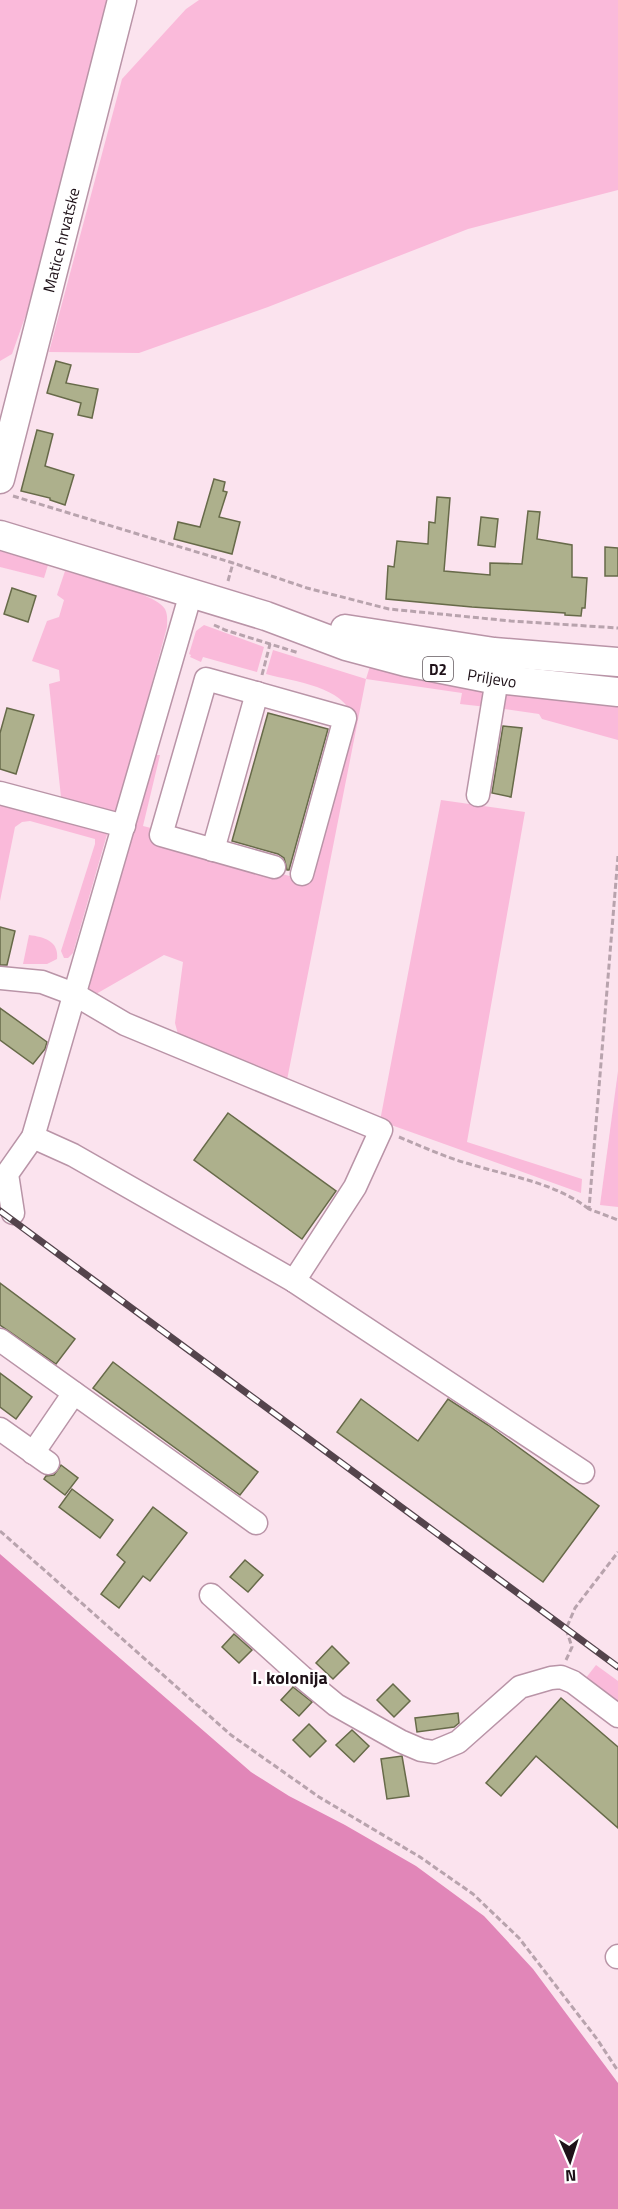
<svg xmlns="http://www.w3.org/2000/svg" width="618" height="2209" viewBox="0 0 618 2209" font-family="'Titillium Web',sans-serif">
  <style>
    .green { fill: #fabada }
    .water { fill: #e186b8 }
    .building { fill: #adb08c; stroke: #676a49; stroke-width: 1.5 }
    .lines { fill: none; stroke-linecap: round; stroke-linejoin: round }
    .minor-casing { stroke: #b994a7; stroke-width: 25 }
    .major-casing { stroke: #b994a7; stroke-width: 31 }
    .path { stroke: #b8a3ad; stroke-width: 3; stroke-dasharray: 6 3; stroke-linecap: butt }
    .minor { stroke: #fff; stroke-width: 22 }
    .major { stroke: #fff; stroke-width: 28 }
    .rail-casing { stroke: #54444c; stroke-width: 7 }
    .rail { stroke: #fff; stroke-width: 4.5; stroke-dasharray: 14; stroke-linecap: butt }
    .labels { text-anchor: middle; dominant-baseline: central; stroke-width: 4.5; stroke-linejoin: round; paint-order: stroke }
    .shield { fill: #fff; stroke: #62585d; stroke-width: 1.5 }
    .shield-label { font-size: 15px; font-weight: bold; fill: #1e1118 }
    .street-label { font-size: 16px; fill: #1e1118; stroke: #fff }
    .neighbourhood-label { font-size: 18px; font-weight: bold; fill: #1e1118; stroke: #fff }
  </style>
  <rect width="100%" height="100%" fill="#fbe3ee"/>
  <g class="green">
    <polygon points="0,0 110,0 40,275 12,354 0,361"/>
    <polygon points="199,0 618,0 618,190 468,229 268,307 139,353 49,352 122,79 186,9"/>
    <polygon points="0,551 48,565 44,578 0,567"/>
    <path d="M65,571C85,577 156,593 165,609C168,615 167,621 167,627L116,816L61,797L49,684L60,681L59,670L32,661L47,621L59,617L64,600L57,595Z"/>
    <polygon points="204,625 264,647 257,672 203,657 201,662 190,657 191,655 189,654 196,631"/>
    <path d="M273,650L366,679L370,666L487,690V707L460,704L462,693L366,679L286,1085L179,1038L175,1023L183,962L164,955L96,994L90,993L87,991L152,755H160L143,826L155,829L162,840L293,877L353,718C344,686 295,682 266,674Z"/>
    <polygon points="507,690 618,701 618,740 542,719 539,714 504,709"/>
    <polygon points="0,800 108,831 73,953 68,958 64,958 61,951 95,844 95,839 30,821 22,822 15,827 0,901"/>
    <polygon points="441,800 525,812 467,1142 582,1179 581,1193 380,1121"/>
    <path d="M29,935C44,937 59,941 57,959L47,964H23Z"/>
    <polygon points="618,1071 618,1207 600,1205"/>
    <polygon points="596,1665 618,1681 618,1710 582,1683"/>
  </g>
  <polygon class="water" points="0,1554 251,1772 289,1796 345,1825 416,1866 484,1916 533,1969 618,2083 618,2209 0,2209"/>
  <g class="building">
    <polygon points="56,361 71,365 66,383 98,389 92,418 78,415 81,403 47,393"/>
    <polygon points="37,430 53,434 45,466 74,475 65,505 50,500 50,498 21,491"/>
    <polygon points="214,479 225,482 223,491 227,492 219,517 240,522 232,554 174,539 178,522 200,527"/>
    <polygon points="437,497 450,498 444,571 490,575 490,563 522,564 528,511 540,512 537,539 572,545 572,577 587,578 585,608 582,608 581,616 565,615 565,613 472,607 386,599 388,566 394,567 397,541 428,544 429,522 435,523"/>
    <polygon points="481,517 498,519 495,547 478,545"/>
    <polygon points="605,547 618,548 618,576 605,576"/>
    <polygon points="12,588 36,596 28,622 4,614"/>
    <polygon points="7,708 34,715 16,774 0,769 0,733"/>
    <polygon points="268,713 328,729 289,870 287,870 284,858 278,854 232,841"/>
    <polygon points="503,726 522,728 511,797 492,793"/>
    <polygon points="0,927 15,931 7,965 0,965"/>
    <polygon points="0,1008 47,1042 45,1049 33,1064 0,1040"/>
    <polygon points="228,1113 336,1191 302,1239 194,1160"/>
    <polygon points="0,1283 75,1339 56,1364 0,1325"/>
    <polygon points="113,1362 258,1472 240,1495 93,1388"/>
    <polygon points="0,1373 32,1397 16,1419 0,1407"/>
    <polygon points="361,1399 418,1441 448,1399 488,1425 599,1506 543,1582 337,1432"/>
    <polygon points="61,1465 78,1478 65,1495 44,1479 46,1476 54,1475"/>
    <polygon points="72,1489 113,1520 100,1538 59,1507"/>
    <polygon points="153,1507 187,1533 150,1581 143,1576 119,1608 101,1594 125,1562 117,1555"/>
    <polygon points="245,1560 263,1575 248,1592 230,1577"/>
    <polygon points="234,1634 252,1650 239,1663 222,1647"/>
    <polygon points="332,1646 349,1663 333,1679 316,1663"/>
    <polygon points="393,1684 410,1701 394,1717 377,1700"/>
    <polygon points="293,1687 312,1702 299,1716 281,1700"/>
    <polygon points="561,1698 618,1747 618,1828 536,1756 501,1796 486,1783"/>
    <polygon points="458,1713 459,1723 454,1727 417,1732 415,1718"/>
    <polygon points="309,1724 326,1741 310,1757 293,1740"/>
    <polygon points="352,1730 369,1746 354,1762 336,1745"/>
    <polygon points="402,1756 409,1796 387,1799 381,1759"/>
  </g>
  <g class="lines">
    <g class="minor-casing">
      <g id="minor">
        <polyline points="0,793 124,826"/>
        <polyline points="478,795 497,679"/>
        <polyline points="213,850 257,693"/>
        <polyline points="274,867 161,835 206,679 345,718 302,874"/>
        <polyline points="0,978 42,982 74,994 125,1024 381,1130 355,1187 294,1281"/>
        <polyline points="33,1137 73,1155 294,1281 583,1472"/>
        <polyline points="13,1213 7,1174 33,1137 191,593"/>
        <polyline points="0,1340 256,1523"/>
        <polyline points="0,1429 48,1463"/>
        <polyline points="33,1453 74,1393"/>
        <polyline points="211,1595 302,1677 336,1705 400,1741 421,1750 434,1752 458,1742 520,1687 551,1678 561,1677 573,1682 618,1716"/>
        <polyline points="617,1957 618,1956"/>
      </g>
    </g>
    <g class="major-casing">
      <g id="major">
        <polyline points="0,479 122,0"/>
        <polyline points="0,535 266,616 346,646 406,662 487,678 618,692"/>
        <polyline points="345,629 494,652 618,662"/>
      </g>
    </g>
    <g class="path">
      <polyline points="13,496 233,563 307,588 389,609 511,621 618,628"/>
      <polyline points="228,581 233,563"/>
      <polyline points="214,625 225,630 299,653"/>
      <polyline points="262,675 270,644"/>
      <polyline points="618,856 589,1209 618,1220"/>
      <path d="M399,1137C423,1147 447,1158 473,1165C513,1177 555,1183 589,1209"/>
      <polyline points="0,1531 231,1735 319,1797 420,1857 473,1894 519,1938 597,2039 618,2071"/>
      <polyline points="566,1660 572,1647 566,1629 575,1608 618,1552"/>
    </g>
    <use href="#minor" class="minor"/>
    <use href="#major" class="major"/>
    <g class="rail-casing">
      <polyline id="rail" points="0,1211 618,1667"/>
    </g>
    <use href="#rail" class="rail"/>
  </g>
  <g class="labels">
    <rect class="shield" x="423" y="657" width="30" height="24" rx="4.5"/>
    <g class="shield-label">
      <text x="438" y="669">D2</text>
    </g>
    <g class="street-label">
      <text transform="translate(61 240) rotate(-76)">Matice hrvatske</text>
      <text transform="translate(492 678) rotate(9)">Priljevo</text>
    </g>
    <g class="neighbourhood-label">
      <text x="290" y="1677">I. kolonija</text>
    </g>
  </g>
  <g transform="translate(570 2161) rotate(177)" stroke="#ffffff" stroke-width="4.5" paint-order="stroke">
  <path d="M0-4.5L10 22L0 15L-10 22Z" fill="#1e1118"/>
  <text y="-9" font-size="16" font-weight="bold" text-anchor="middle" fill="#1e1118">N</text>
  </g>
</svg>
